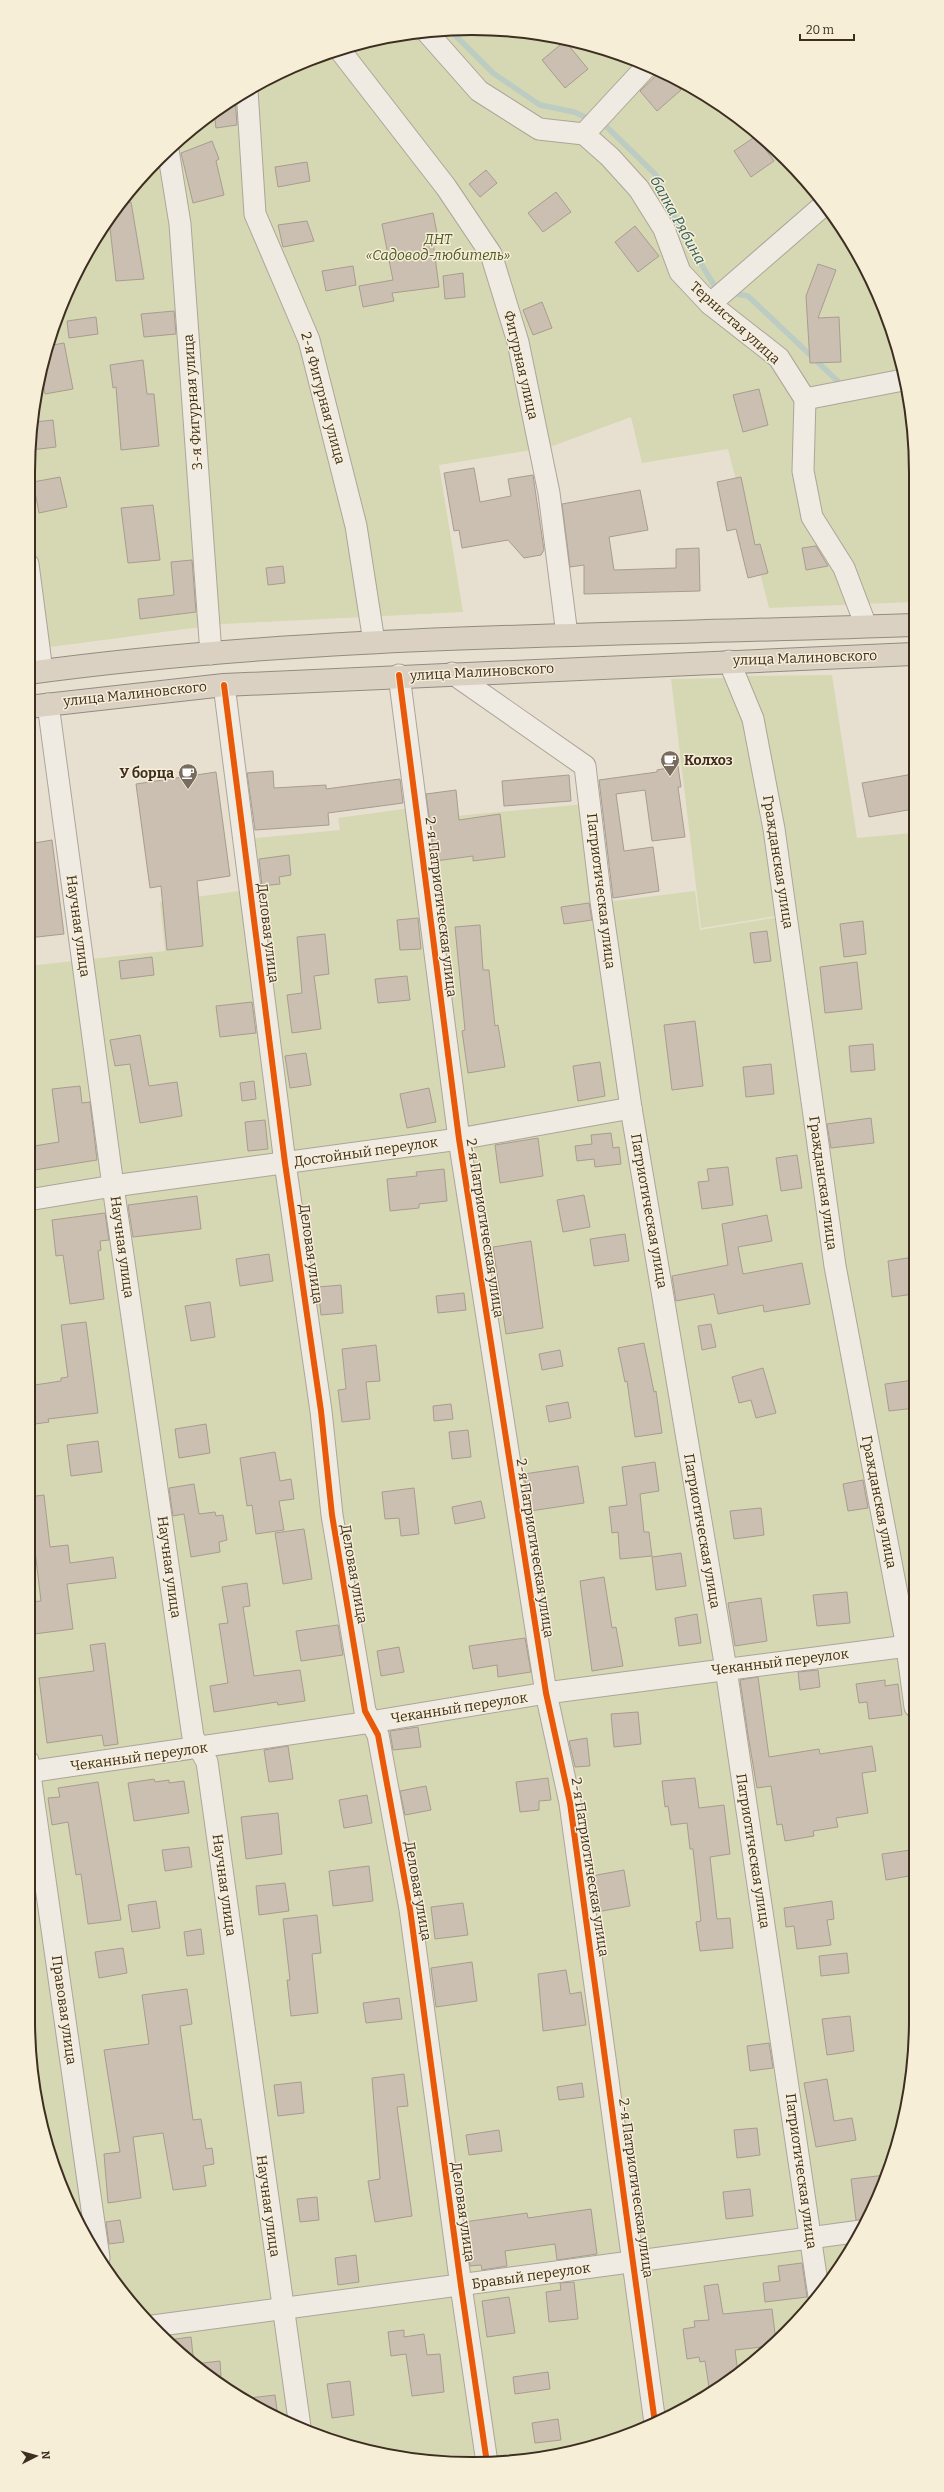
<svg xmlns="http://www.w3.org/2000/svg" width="944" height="2492" viewBox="0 0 944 2492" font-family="Bitter,serif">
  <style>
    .green { fill: #d6d7b3 }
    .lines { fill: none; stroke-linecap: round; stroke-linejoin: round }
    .stream { stroke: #bcccc2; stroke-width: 5.5 }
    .building { fill: #cbbfb2; stroke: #a89c90 }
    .minor-casing { stroke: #ada599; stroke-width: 23 }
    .highway-casing { stroke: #928b80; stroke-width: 24 }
    .minor { stroke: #efebe3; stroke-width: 21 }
    .highway { stroke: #dad1c2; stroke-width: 22 }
    .cycleway-casing { stroke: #f7eed8; stroke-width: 8 }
    .cycleway { stroke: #e8590c; stroke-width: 6 }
    .labels { text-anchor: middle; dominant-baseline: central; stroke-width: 3; stroke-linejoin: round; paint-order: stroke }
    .park-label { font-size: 14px; font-style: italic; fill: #4d5a26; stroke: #f7eed8 }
    .street-label { font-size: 14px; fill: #3d2e20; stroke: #f7eed8 }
    .poi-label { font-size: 14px; font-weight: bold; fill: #3d2e20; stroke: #f7eed8; text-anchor: start }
    .water-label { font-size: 15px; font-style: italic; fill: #2f5d5a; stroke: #f7eed8 }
    .rim { fill: none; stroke: #3d2e20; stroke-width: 2 }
  </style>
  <rect width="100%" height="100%" fill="#e7e0d1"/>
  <g class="green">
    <polygon points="501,29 587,43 668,74 718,103 806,179 856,250 882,302 912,414 913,602 769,608 728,449 642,463 631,417 550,447 439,465 463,612 223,624 28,650 28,472 43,357 74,275 120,202 179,138 250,87 329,51 414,32"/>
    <path d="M832,675L857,838L913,833L916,2020C911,2057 908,2096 901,2133C899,2146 892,2158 888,2170C882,2185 877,2202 870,2217C779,2397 574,2492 376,2451C360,2448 343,2445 328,2440C283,2423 242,2399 202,2372L138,2313L88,2242L52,2163L36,2106L28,2020V966L165,951L160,902L254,889L247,839L340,830L338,818L411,808L413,820L585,804L598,903L695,891L700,930L791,915L740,676Z"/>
    <polygon points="729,678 749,724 782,915 701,928 671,679"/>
  </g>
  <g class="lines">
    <g class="stream">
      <polyline points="451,31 493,73 540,105 574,112 592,120"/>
      <polyline points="600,123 606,126 656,175 681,231 714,285 721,288"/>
      <polyline points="731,293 748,296 844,387"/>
    </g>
  </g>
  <g class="building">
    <polygon points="565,41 588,69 565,88 542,60"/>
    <polygon points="661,71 666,73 681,90 657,111 640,91"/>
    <polygon points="235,98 237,125 216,128 214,113"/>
    <polygon points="756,136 774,161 751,177 734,151"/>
    <polygon points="212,141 219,159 216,161 224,195 193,203 181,153"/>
    <polygon points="307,162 310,181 278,187 275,167"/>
    <polygon points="486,170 497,183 480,197 469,184"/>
    <polygon points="556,192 571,212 543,232 528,213"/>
    <polygon points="131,202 144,279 116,281 109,219 119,204"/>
    <polygon points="433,213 437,233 432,234 439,287 392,293 394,301 363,307 359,286 393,280 382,224"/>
    <polygon points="307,221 314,241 283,247 278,225"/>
    <polygon points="635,226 659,256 638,272 615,242"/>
    <polygon points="818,264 836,270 818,318 839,317 841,362 810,363 806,296"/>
    <polygon points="353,266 356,285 326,291 322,271"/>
    <polygon points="463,273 465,297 445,299 443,276"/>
    <polygon points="542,302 552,328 533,335 523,310"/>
    <polygon points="174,311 176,334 144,337 141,314"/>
    <polygon points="96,317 98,334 69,338 67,321"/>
    <polygon points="64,343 73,389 45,394 41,374 43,357 47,346"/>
    <polygon points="143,360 147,394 154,394 159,446 121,450 116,387 113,388 110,365"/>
    <polygon points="759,389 768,425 743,432 733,395"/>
    <polygon points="53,420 56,447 31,450 35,422"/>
    <polygon points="474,468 480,502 511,496 508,479 533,475 544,550 541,555 524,558 508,540 462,548 459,530 454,531 444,473"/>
    <polygon points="60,477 67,507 39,513 33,482"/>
    <polygon points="741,477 755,545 760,544 768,573 748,578 736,529 727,531 717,482"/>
    <polygon points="640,490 648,530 609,537 614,570 676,568 676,549 699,548 700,591 584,594 584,565 570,567 562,504"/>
    <polygon points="153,505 160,560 128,563 121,508"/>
    <polygon points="816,546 828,566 806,570 802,548"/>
    <polygon points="192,560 196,612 140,619 138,599 174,595 171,562"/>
    <polygon points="283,566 285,583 268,585 266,568"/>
    <polygon points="678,766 681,787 678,787 685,837 652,841 645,790 616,794 624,851 653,847 659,891 613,898 599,780 657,772 657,770"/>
    <polygon points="273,771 274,788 326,785 326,789 400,779 403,803 328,813 329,825 255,830 247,773"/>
    <polygon points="216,772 230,876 197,881 203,946 167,950 161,886 150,888 136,784"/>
    <polygon points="913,774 913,809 869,817 862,783"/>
    <polygon points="569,775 571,801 504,806 502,781"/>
    <polygon points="456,790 459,820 500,814 505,857 473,861 473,856 435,861 426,794"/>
    <polygon points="52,840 64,934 28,938 28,844"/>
    <polygon points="289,855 291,875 279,877 280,884 262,886 259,859"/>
    <polygon points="589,903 592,920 564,924 561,907"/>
    <polygon points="418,918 421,949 400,950 397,920"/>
    <polygon points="863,921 866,954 844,957 840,924"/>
    <polygon points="480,925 483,970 489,970 495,1026 498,1025 505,1067 468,1073 462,1031 465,1030 455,927"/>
    <polygon points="767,931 771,961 754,963 750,933"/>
    <polygon points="325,934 329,974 314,976 321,1029 292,1033 287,995 302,993 297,937"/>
    <polygon points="152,957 154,975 121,979 119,961"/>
    <polygon points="857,962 862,1009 825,1013 820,967"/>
    <polygon points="407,976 410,1000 378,1003 375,979"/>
    <polygon points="252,1002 256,1033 220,1037 216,1006"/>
    <polygon points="695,1021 703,1086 672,1090 664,1025"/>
    <polygon points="140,1035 149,1086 177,1082 182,1116 140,1123 130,1064 115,1066 110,1040"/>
    <polygon points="873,1044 875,1070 851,1072 849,1046"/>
    <polygon points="306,1053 311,1085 290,1088 285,1056"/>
    <polygon points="600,1062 605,1096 578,1101 573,1066"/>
    <polygon points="771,1064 774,1094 746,1097 743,1067"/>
    <polygon points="254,1081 256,1099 242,1101 240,1083"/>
    <polygon points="80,1086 82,1103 90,1102 97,1160 28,1171 28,1147 59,1142 52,1089"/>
    <polygon points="429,1088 436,1122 407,1128 400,1094"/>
    <polygon points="871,1118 874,1143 831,1148 827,1124"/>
    <polygon points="265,1120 268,1149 248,1151 245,1122"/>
    <polygon points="611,1133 613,1148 619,1147 621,1164 595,1167 594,1159 577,1161 575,1146 592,1144 591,1135"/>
    <polygon points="538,1138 543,1176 500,1183 495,1145"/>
    <polygon points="797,1155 802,1188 781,1191 776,1158"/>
    <polygon points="728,1167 733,1205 702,1209 698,1182 709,1181 707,1169"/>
    <polygon points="444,1169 447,1201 419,1204 419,1208 390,1211 387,1179 417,1176 416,1172"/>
    <polygon points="584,1195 590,1227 563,1232 557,1200"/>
    <polygon points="197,1196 201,1229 133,1237 128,1205"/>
    <polygon points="105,1213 109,1240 100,1241 101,1250 98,1251 104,1299 70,1304 63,1255 56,1256 52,1220"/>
    <polygon points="767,1215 772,1241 738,1247 743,1274 802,1263 810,1304 764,1312 763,1305 718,1314 714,1294 676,1301 672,1276 728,1265 722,1224"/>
    <polygon points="625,1234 629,1261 594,1266 590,1239"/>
    <polygon points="531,1241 543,1328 506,1334 493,1247"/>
    <polygon points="269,1254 273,1281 240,1286 236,1259"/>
    <polygon points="914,1257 914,1294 892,1297 888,1261"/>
    <polygon points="341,1285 343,1313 321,1315 318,1287"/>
    <polygon points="464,1293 466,1310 438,1313 436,1296"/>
    <polygon points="210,1302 215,1337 191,1341 185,1306"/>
    <polygon points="86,1322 98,1413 48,1419 49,1422 28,1425 28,1386 61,1381 61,1378 68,1377 61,1325"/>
    <polygon points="711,1324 716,1347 702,1350 698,1326"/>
    <polygon points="644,1343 654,1392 656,1391 662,1433 635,1437 627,1381 625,1382 618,1348"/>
    <polygon points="376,1345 380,1381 366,1382 370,1419 342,1422 338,1390 346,1389 342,1349"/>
    <polygon points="560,1350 563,1366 542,1370 539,1354"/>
    <polygon points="763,1368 776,1413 756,1418 751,1400 739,1403 732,1377"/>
    <polygon points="914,1380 915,1408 889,1411 885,1384"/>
    <polygon points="568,1402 571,1418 549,1422 546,1406"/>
    <polygon points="451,1404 453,1419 434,1421 433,1406"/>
    <polygon points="206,1424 210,1453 179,1458 175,1429"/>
    <polygon points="468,1430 471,1457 452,1459 449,1432"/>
    <polygon points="98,1441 102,1472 71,1476 67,1445"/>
    <polygon points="275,1452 280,1481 291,1479 294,1499 279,1501 284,1530 256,1534 252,1505 247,1506 240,1458"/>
    <polygon points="655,1462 659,1491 640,1494 644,1532 649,1532 652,1556 620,1559 618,1532 612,1533 609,1507 627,1505 622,1467"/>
    <polygon points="578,1466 584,1503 530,1511 524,1474"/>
    <polygon points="863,1480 868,1508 848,1511 843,1484"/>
    <polygon points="194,1484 199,1514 215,1512 216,1516 223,1515 227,1540 219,1542 220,1552 191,1557 184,1514 173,1516 169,1488"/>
    <polygon points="414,1488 419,1534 401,1536 399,1518 385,1519 382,1492"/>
    <polygon points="44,1495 50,1547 68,1545 70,1563 113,1557 116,1578 67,1584 73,1629 34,1634 30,1602 41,1601 33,1534 28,1535 28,1497"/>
    <polygon points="481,1501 485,1518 455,1524 452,1507"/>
    <polygon points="761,1508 764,1535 734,1539 730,1511"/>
    <polygon points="304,1529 312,1579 283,1584 275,1533"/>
    <polygon points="681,1553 686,1586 656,1590 652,1557"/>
    <polygon points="604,1577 612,1628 616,1627 623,1666 592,1671 580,1581"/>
    <polygon points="247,1583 250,1606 243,1607 254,1676 300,1670 305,1701 278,1705 277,1702 214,1712 210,1686 228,1683 219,1624 228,1623 222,1587"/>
    <polygon points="847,1592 850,1623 817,1626 813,1595"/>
    <polygon points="761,1598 767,1641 735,1646 728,1603"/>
    <polygon points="697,1614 701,1643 679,1646 675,1618"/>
    <polygon points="338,1625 343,1655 301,1661 296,1631"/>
    <polygon points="525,1638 531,1672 498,1677 497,1665 473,1669 469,1646"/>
    <polygon points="105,1643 118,1744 104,1746 102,1735 47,1743 39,1678 94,1671 90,1645"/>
    <polygon points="399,1647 404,1672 381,1676 377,1651"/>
    <polygon points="818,1670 820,1687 800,1690 798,1672"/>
    <polygon points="758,1677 769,1757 819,1749 820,1754 872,1746 876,1771 862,1773 868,1813 836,1818 838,1827 813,1831 814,1836 785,1841 782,1824 777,1825 771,1786 757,1788 748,1735 740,1680"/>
    <polygon points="885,1680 885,1686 898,1684 902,1715 869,1719 867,1702 859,1703 856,1684"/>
    <polygon points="638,1712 641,1744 614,1747 611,1714"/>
    <polygon points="418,1727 421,1747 393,1750 390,1731"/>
    <polygon points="587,1738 590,1766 575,1767 569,1741"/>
    <polygon points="288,1746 293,1779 269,1782 264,1750"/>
    <polygon points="548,1778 551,1800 539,1801 539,1810 520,1812 516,1782"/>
    <polygon points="695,1778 699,1808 724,1805 730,1854 710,1857 717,1919 730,1918 733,1948 700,1951 696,1922 701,1921 693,1849 690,1849 687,1823 671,1825 668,1806 665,1807 662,1781"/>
    <polygon points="154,1779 155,1782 169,1780 169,1783 184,1781 189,1813 134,1821 128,1783"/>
    <polygon points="98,1782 121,1920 88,1924 81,1874 76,1875 68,1822 52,1825 48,1798 60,1797 58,1788"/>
    <polygon points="426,1786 431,1810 405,1815 400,1791"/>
    <polygon points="367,1795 372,1823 344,1828 339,1800"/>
    <polygon points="278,1813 282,1854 246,1859 241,1817"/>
    <polygon points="189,1847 192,1867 165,1871 162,1850"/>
    <polygon points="911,1850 915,1875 886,1880 882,1854"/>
    <polygon points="369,1866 373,1901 333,1906 329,1871"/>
    <polygon points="624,1870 630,1906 597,1912 592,1876"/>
    <polygon points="285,1883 289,1911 259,1915 256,1886"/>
    <polygon points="156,1901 160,1928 132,1932 128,1905"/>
    <polygon points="832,1901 834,1919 827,1920 831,1945 797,1949 794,1926 786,1927 784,1908"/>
    <polygon points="463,1903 468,1935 435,1939 431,1907"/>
    <polygon points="317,1915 321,1953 312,1954 318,2013 291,2016 287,1980 290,1980 283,1919"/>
    <polygon points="201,1929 204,1954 187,1956 184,1932"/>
    <polygon points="123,1948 127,1973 99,1978 95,1952"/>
    <polygon points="847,1953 849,1973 821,1976 819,1956"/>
    <polygon points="472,1962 477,2001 436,2007 431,1968"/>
    <polygon points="566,1970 570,1994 581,1992 586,2025 543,2031 538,1974"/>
    <polygon points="187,1989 192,2024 180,2026 193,2120 201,2119 206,2149 212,2148 214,2164 203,2166 206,2186 173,2190 163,2133 133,2137 141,2198 108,2203 104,2154 120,2152 104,2050 149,2044 142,1995"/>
    <polygon points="399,1998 402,2019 366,2023 363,2003"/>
    <polygon points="850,2016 854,2051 827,2055 822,2019"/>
    <polygon points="769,2043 773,2068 750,2071 747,2046"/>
    <polygon points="404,2074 408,2106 397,2107 412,2216 375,2222 368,2181 380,2179 372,2078"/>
    <polygon points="827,2079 834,2121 852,2118 856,2140 816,2147 804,2083"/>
    <polygon points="301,2082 304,2113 278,2116 274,2085"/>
    <polygon points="582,2083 584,2097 559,2100 557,2087"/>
    <polygon points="757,2128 760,2155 737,2158 734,2130"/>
    <polygon points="499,2130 502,2151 469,2155 466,2135"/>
    <polygon points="886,2175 867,2221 856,2220 851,2179"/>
    <polygon points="750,2189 753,2216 726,2219 723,2192"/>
    <polygon points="317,2197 319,2220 300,2222 297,2199"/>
    <polygon points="591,2209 597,2254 557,2260 555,2244 505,2251 507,2266 482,2270 481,2265 470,2266 464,2222 527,2213 528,2218"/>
    <polygon points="120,2220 124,2242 109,2244 106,2222"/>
    <polygon points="356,2255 359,2282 338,2285 335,2258"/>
    <polygon points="802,2263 807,2297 765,2302 763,2283 780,2281 778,2266"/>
    <polygon points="574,2282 578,2319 549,2322 546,2292 561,2290 560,2283"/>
    <polygon points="718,2284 723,2314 772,2309 776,2342 771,2346 735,2350 738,2373 710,2394 705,2361 700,2362 699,2357 687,2359 683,2329 695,2327 694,2321 709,2320 704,2286"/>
    <polygon points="509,2297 515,2333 487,2337 482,2301"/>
    <polygon points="404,2330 404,2337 424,2334 427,2355 440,2354 444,2392 412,2396 406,2354 391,2356 388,2332"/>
    <polygon points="191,2337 194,2364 220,2361 221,2376 210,2378 202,2372 167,2340"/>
    <polygon points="548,2372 550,2389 515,2394 513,2377"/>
    <polygon points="350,2381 354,2415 332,2418 327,2384"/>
    <polygon points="275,2395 278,2417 241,2399"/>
    <polygon points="558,2419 561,2440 535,2443 532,2423"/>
  </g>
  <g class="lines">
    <g class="minor-casing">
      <g id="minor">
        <polyline points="426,31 479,91 539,129 584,134 610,157 639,189 664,229 680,272 710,304 779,358 805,399 803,471 812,517 844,568 866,626"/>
        <polyline points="339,49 446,187 491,254 518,342 549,493 567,635"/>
        <polyline points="247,90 255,214 309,340 356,526 374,642"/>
        <polyline points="584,134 647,66"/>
        <polyline points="168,150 180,224 211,654"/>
        <polyline points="710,304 824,205"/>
        <polyline points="805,399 903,380"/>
        <polyline points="28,564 42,671"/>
        <polyline points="729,661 753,719 774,829 835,1266 907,1647 915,1707"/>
        <polyline points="452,673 585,766 601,901 631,1108 726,1669 819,2296"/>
        <polyline points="399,675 459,1139 546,1693 570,1803 655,2423"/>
        <polyline points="224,685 285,1163 321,1411 332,1515 365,1711 378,1735 410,1909 461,2286 487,2463"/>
        <polyline points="48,704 113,1186 193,1737 207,1762 300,2427"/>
        <polyline points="28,1200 113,1186 459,1139 631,1108"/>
        <polyline points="28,1761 99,2258"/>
        <polyline points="28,1772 371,1722 546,1693 915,1645"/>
        <polyline points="153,2326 861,2231"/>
      </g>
    </g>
    <g class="highway-casing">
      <g id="highway">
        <path d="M28,673C321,633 618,636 913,625"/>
        <polyline points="28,707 224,685 913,654"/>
      </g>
    </g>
    <use href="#minor" class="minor"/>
    <use href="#highway" class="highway"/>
    <g class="cycleway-casing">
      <g id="cycleway">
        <polyline points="399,675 459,1139 546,1693 570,1803 655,2423"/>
        <polyline points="224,685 285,1163 321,1411 332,1515 365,1711 378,1735 410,1909 461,2286 487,2463"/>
      </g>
    </g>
    <use href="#cycleway" class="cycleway"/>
  </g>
  <defs>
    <g id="cafe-pin" transform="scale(1)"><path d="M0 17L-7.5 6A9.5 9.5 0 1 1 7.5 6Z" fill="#786c5e" stroke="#f7eed8"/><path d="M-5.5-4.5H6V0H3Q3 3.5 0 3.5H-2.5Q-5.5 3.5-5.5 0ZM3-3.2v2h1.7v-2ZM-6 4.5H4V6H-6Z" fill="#fff"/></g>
  </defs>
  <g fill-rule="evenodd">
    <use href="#cafe-pin" x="670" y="760"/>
    <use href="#cafe-pin" x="188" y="773"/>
  </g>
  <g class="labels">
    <g class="park-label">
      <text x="438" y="239">ДНТ<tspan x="438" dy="16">«Садовод-любитель»</tspan></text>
    </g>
    <g class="street-label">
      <text transform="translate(735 323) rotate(42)">Тернистая улица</text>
      <text transform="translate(521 365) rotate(77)">Фигурная улица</text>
      <text transform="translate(323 398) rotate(75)">2-я Фигурная улица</text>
      <text transform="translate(193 402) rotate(-94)">3-я Фигурная улица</text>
      <text transform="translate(805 658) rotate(-2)">улица Малиновского</text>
      <text transform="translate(482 672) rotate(-3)">улица Малиновского</text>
      <text transform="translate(135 694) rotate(-6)">улица Малиновского</text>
      <text transform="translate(778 862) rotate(81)">Гражданская улица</text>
      <text transform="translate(601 891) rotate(83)">Патриотическая улица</text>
      <text transform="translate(441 907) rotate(83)">2-я Патриотическая улица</text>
      <text transform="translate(78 926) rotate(82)">Научная улица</text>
      <text transform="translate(268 933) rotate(83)">Деловая улица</text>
      <text transform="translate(366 1152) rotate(-8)">Достойный переулок</text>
      <text transform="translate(823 1183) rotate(82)">Гражданская улица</text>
      <text transform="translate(649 1211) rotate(80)">Патриотическая улица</text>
      <text transform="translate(485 1228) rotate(81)">2-я Патриотическая улица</text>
      <text transform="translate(122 1247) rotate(82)">Научная улица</text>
      <text transform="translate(311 1254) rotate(82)">Деловая улица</text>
      <text transform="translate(879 1502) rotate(79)">Гражданская улица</text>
      <text transform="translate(702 1531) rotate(80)">Патриотическая улица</text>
      <text transform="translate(535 1548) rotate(81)">2-я Патриотическая улица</text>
      <text transform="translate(169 1567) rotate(82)">Научная улица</text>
      <text transform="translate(354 1574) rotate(80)">Деловая улица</text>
      <text transform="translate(780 1662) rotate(-7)">Чеканный переулок</text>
      <text transform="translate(459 1708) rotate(-9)">Чеканный переулок</text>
      <text transform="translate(139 1757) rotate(-8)">Чеканный переулок</text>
      <text transform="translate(753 1851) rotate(81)">Патриотическая улица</text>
      <text transform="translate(590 1867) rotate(81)">2-я Патриотическая улица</text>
      <text transform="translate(224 1885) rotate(82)">Научная улица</text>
      <text transform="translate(418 1891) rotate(80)">Деловая улица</text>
      <text transform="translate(64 2010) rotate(82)">Правовая улица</text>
      <text transform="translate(801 2171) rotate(82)">Патриотическая улица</text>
      <text transform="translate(636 2188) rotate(82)">2-я Патриотическая улица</text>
      <text transform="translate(268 2206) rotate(82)">Научная улица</text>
      <text transform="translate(463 2212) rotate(82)">Деловая улица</text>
      <text transform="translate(531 2276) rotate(-8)">Бравый переулок</text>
    </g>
    <g class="poi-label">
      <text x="684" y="760">Колхоз</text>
      <text x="174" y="773" text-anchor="end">У борца</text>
    </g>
    <g class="water-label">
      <text transform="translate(678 220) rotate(61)">балка Рябина</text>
    </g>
  </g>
  <path d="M0 0H944V2492H0ZM472 35H472A437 437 0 0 1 909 472V2020A437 437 0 0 1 472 2457H472A437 437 0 0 1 35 2020V472A437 437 0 0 1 472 35Z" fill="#f7eed8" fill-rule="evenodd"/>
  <path class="rim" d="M472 35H472A437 437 0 0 1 909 472V2020A437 437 0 0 1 472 2457H472A437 437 0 0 1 35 2020V472A437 437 0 0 1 472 35Z"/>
  <g transform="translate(36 2456) rotate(84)" stroke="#f7eed8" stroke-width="3" paint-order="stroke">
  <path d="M0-3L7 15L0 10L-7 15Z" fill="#3d2e20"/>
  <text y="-6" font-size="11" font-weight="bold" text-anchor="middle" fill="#3d2e20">N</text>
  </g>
  <path d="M800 34v6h54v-6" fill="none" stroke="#3d2e20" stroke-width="2"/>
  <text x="806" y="34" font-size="12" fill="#3d2e20" stroke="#f7eed8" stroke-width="3" paint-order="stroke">20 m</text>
</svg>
